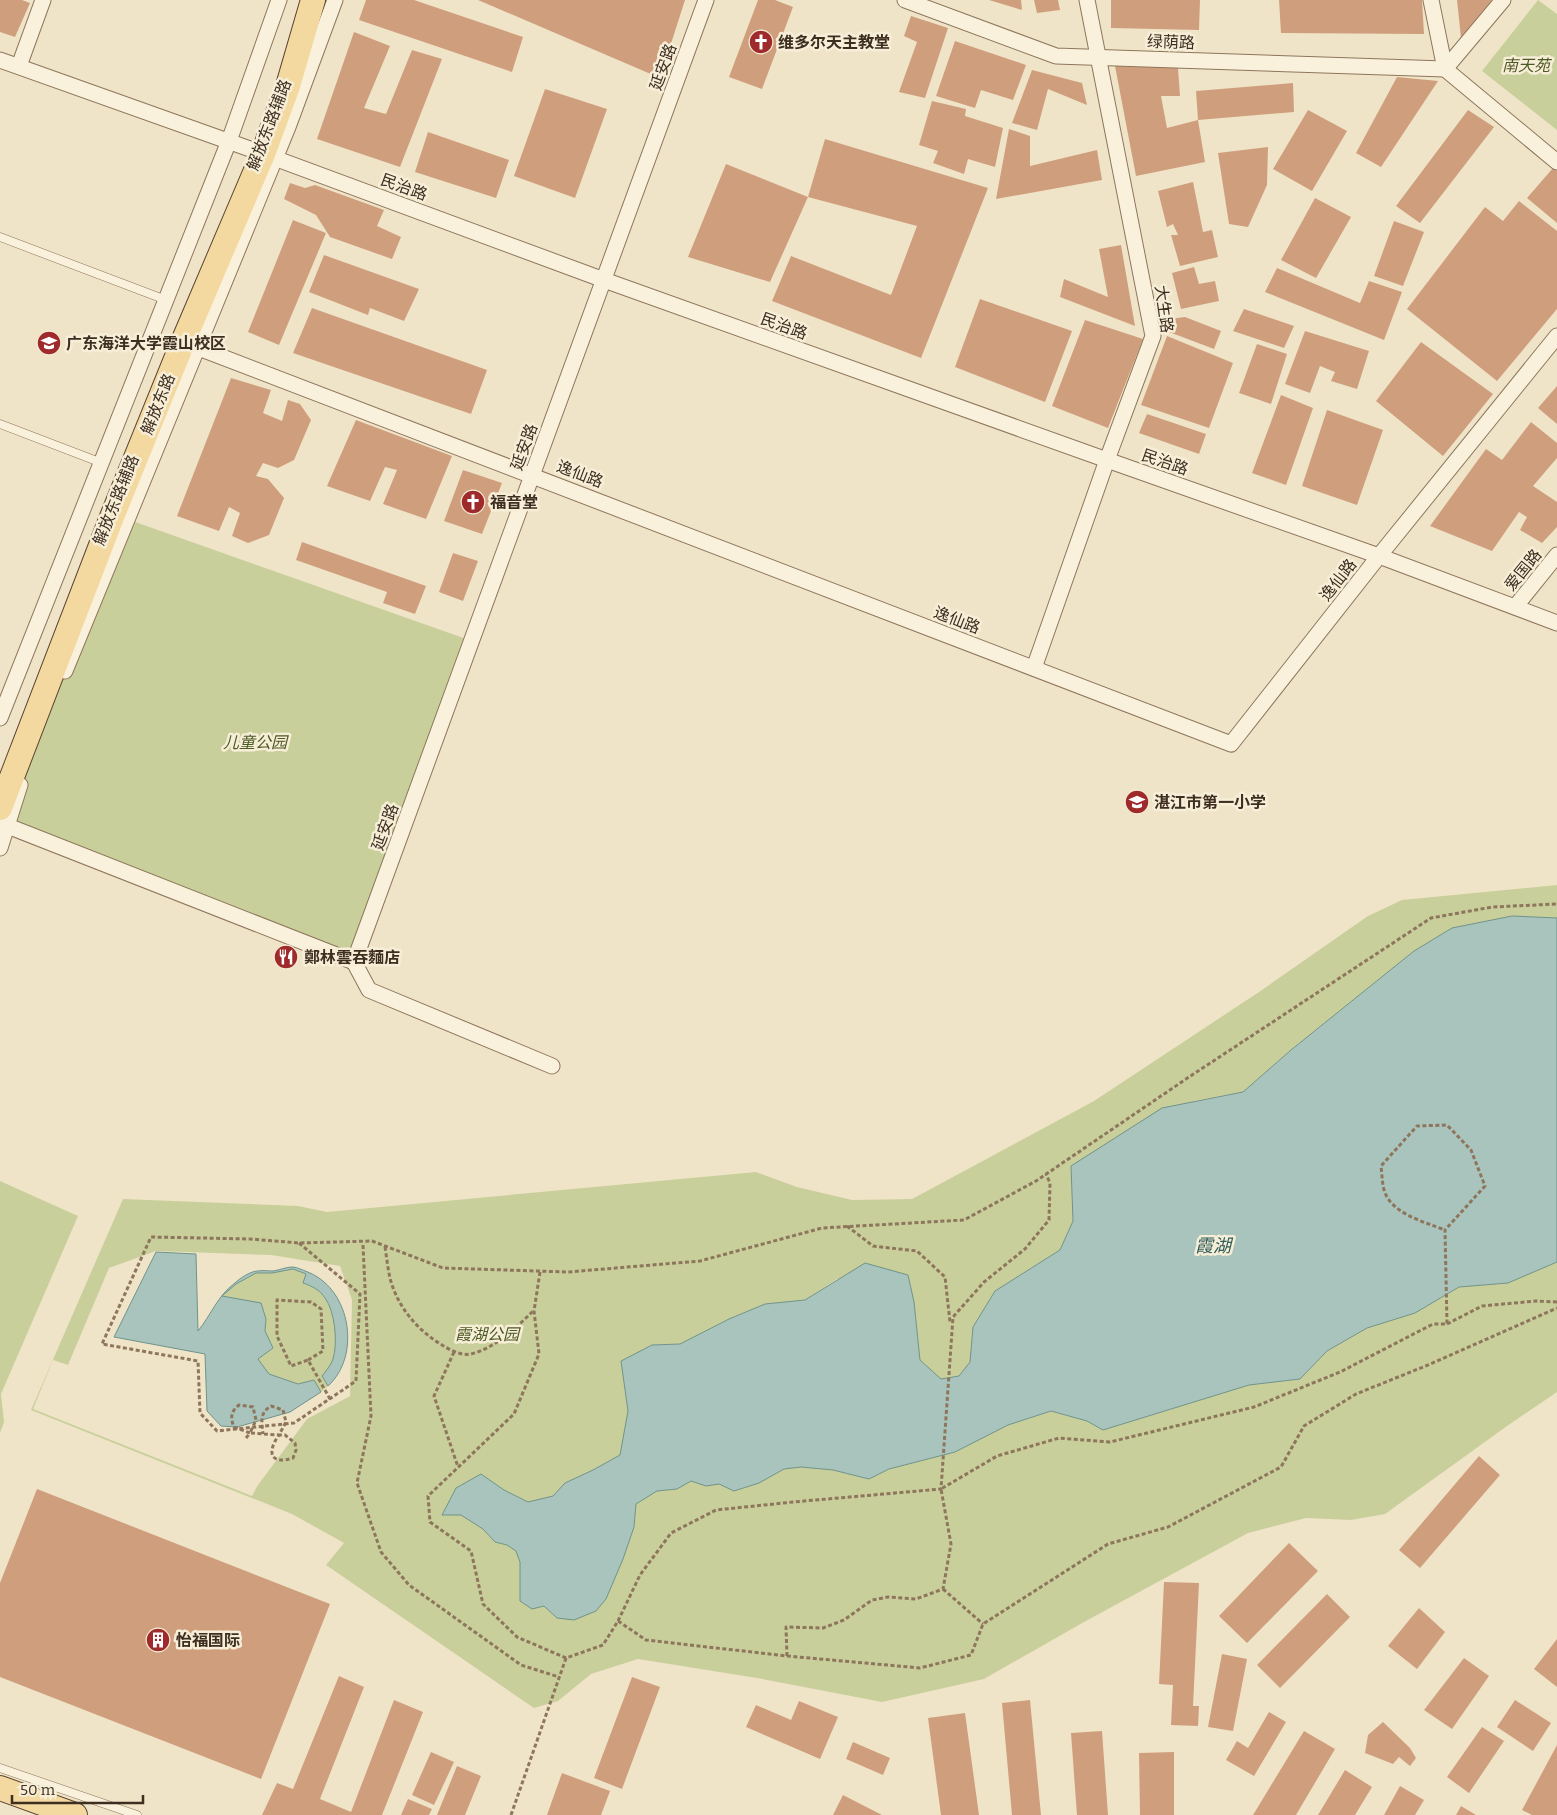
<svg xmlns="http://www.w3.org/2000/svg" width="1557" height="1815" viewBox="0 0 1557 1815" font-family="Bitter,'Noto Sans SC',serif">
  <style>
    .green { fill: #c9cf9b; fill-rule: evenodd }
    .water { fill: #a9c4bc; stroke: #6f938a }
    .building { fill: #cf9f7d }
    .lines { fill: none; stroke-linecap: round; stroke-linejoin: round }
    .service-casing { stroke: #8d765c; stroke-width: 9 }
    .minor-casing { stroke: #8d765c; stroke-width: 17 }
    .primary-casing { stroke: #5b4430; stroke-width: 26 }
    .path { stroke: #8d765c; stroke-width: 3; stroke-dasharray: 4 2.5; stroke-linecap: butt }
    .service { stroke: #faf1dc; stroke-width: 8 }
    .minor { stroke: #faf1dc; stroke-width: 15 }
    .primary { stroke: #f3d9a0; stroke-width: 24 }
    .path-bridge { stroke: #8d765c; stroke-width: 3; stroke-dasharray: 4 2.5; stroke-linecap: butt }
    .labels { text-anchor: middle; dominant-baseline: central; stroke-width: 5; stroke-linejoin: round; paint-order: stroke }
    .poi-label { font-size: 16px; font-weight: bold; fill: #3d2e20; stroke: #f7eed8; text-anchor: start }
    .street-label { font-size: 16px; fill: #3d2e20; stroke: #f7eed8 }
    .park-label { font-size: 16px; font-style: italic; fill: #4d5a26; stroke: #f7eed8 }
    .water-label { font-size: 18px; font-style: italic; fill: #2f5d5a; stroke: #f7eed8 }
  </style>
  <rect width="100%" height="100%" fill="#f0e4c8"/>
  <g class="green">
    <polygon points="1538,0 1557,14 1557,130 1482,71"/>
    <polygon points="124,518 472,641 354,962 0,823"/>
    <path d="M1557,885V918L1512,916L1452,928L1414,951L1291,1050L1243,1092L1194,1101L1071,1166L1073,1221L1060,1250L995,1291L973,1327L970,1362L959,1376L941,1379L920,1360L914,1302L837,1279L805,1300L765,1304L729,1319L680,1344L652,1345L621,1361L628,1411L620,1455L593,1470L565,1483L553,1497L528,1502L504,1490L481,1474L443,1515H461L483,1529L495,1542L507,1545L516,1551L520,1562V1601L544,1606L557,1618L613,1578L634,1527L636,1504L657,1491L677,1489L691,1481L706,1486L718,1484L735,1491L759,1483L784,1469L801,1467L833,1470L869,1479L889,1469L955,1452L1008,1425L1051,1411L1087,1421L1103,1430L1249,1385L1300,1379L1327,1351L1367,1328L1415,1313L1459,1287L1508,1283L1557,1262V1392L1507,1426L1385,1514L1351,1520L1306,1518L1248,1533L1084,1622L984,1679L882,1702L757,1678L638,1659L591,1674L558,1701L534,1708L326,1565L344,1543L292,1514L31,1410L123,1199L298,1206L327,1212L756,1172L797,1187L852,1200L912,1199L1094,1101L1259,992L1368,916L1402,900ZM156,1251L271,1255L340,1266L352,1300L350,1396L307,1419L258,1485L252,1496L33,1409L53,1360L68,1365L109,1268Z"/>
    <polygon points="0,1181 78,1216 1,1394 4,1422 0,1433"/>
    <path d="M293,1269L307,1275L303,1283C312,1286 320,1290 325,1298C335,1312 338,1343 333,1359C331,1365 326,1371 322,1376L328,1386L321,1392L314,1380L298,1384L269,1374L258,1359L273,1348L265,1331L266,1319L221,1296L236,1284L256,1273H272Z"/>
  </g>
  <g class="water">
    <polygon points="1512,916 1557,918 1557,1262 1508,1283 1459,1287 1415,1313 1367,1328 1327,1351 1300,1379 1249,1385 1103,1430 1087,1421 1051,1411 1008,1425 955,1452 889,1469 869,1479 833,1470 801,1467 784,1469 759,1483 734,1491 719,1484 706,1486 691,1481 677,1489 657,1491 636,1504 634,1527 623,1559 606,1599 596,1611 574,1620 557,1618 544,1606 532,1609 520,1601 520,1562 516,1551 507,1545 495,1542 483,1529 461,1515 442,1515 456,1488 481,1474 504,1490 528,1502 553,1496 565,1483 593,1470 620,1455 628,1411 621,1361 652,1345 680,1344 729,1319 765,1304 805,1300 865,1263 908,1275 914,1302 920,1360 941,1379 959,1376 970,1362 973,1327 995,1291 1060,1250 1073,1221 1071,1166 1162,1108 1243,1092 1291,1050 1414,951 1452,928"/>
    <path d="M156,1252L196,1254L198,1331C211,1315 218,1295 235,1283C240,1278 251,1271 258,1271C263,1270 268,1271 273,1271C280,1270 286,1267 292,1267C297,1267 305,1271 310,1273C351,1291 361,1356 328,1386L322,1376C326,1371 331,1365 333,1359C338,1343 335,1311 325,1298C320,1290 312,1286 303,1283L306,1274L293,1269L272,1273H256L236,1284L222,1296L261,1303L266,1319L265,1331L273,1348L258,1359L269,1374L298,1384L314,1380L321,1392L290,1412L237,1427L221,1426L207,1411L205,1354L114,1337Z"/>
  </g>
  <g class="building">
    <polygon points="0,0 22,0 30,3 15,37 0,32"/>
    <polygon points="366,0 414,0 523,37 512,72 359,20"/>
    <polygon points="478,0 685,0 660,78"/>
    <polygon points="758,0 775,0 793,7 762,89 729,77"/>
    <polygon points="989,0 1021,0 1022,10"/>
    <polygon points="1034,0 1058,0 1060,10 1037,13"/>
    <polygon points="1111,0 1200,0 1199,30 1111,28"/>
    <polygon points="1279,0 1422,0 1424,34 1281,33"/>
    <polygon points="1457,0 1492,0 1461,38"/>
    <polygon points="911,16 948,28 925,98 899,92 917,42 904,36"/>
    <polygon points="354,32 390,46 364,108 386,114 412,50 442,59 400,167 317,139"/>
    <polygon points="955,41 1026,65 1013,100 981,90 975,108 936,96"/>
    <polygon points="1115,66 1178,68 1180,96 1161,96 1167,128 1198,120 1196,91 1293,83 1294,112 1198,120 1205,162 1136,176"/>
    <polygon points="1032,70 1082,83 1087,105 1048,89 1037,130 1012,123"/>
    <polygon points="1397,77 1438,81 1381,167 1356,153"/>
    <polygon points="545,89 607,109 575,198 514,176"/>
    <polygon points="932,101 966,109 965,116 1003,128 995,167 968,159 964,174 933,163 938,151 919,145"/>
    <polygon points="1308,110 1347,131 1312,191 1273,169"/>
    <polygon points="1468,110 1494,127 1420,223 1396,206"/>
    <polygon points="1009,129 1030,136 1030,166 1097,150 1102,180 996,199"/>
    <polygon points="428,132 509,160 496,198 415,172"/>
    <polygon points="825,139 988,188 921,358 772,301 791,256 891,295 917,226 808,197"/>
    <polygon points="1268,147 1267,185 1248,227 1229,224 1218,153"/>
    <polygon points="726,164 808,197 770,282 688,257"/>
    <polygon points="1553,168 1557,171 1557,223 1527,198"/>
    <polygon points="1193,182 1203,232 1212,230 1218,257 1180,266 1171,235 1178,235 1173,224 1167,227 1158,191"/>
    <polygon points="290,183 305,188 315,185 384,210 377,226 401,237 392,259 330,237 316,215 284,199"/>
    <polygon points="1315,198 1351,217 1316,278 1281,260"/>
    <polygon points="1519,201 1557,231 1557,309 1497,381 1407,309 1485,207 1503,221"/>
    <polygon points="293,220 326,233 279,345 248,332"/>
    <polygon points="1394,221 1424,232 1403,286 1374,276"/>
    <polygon points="1121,245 1135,326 1060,297 1064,279 1108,297 1099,249"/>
    <polygon points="324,255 419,289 404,321 370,308 368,315 309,292"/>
    <polygon points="1194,267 1199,284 1215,281 1219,301 1181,309 1172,273"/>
    <polygon points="1277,268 1360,303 1369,281 1402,292 1384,340 1265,292"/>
    <polygon points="980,299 1072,331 1045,402 955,367"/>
    <polygon points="312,308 487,370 471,414 293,353"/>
    <polygon points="1244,309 1294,326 1284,348 1233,331"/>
    <polygon points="1185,317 1221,331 1214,349 1169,332 1162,320"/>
    <polygon points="1085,320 1143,339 1108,428 1052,406"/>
    <polygon points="1305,331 1369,351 1357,389 1331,381 1335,372 1320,366 1310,393 1285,384"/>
    <polygon points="1167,336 1233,363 1209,428 1141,405"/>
    <polygon points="1421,342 1493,394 1443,456 1376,401"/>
    <polygon points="1257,344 1287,354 1271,404 1239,393"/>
    <polygon points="231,378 271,390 263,413 282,421 288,400 300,404 311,420 294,460 278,468 263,463 256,476 268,479 284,498 269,535 248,543 232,536 240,513 229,507 219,531 177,516"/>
    <polygon points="1557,386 1557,424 1538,408"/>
    <polygon points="1281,395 1313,408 1286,485 1252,473"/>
    <polygon points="1327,410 1383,430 1357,505 1302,486"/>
    <polygon points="1147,414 1206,434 1199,454 1139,433"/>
    <polygon points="356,420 452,456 426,519 383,504 397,470 385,467 370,501 327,486"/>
    <polygon points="1531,422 1557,443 1557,458 1533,486 1557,502 1557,527 1542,543 1520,530 1527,517 1519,512 1492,551 1430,526 1486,449 1502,460"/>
    <polygon points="463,470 502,483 482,534 444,521"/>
    <polygon points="302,542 426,586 415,614 383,603 387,592 296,560"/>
    <polygon points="453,553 478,561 463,601 439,592"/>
    <polygon points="1479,1456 1500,1475 1420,1568 1399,1550"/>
    <polygon points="37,1489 330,1604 261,1779 0,1677 0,1583"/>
    <polygon points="1289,1543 1318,1571 1247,1643 1219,1616"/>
    <polygon points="1164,1582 1199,1583 1193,1706 1199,1706 1198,1726 1171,1725 1173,1685 1159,1684"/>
    <polygon points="1327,1594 1350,1617 1280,1688 1257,1665"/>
    <polygon points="1419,1608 1445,1632 1417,1669 1388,1646"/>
    <polygon points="1557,1639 1557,1687 1534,1669"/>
    <polygon points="1222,1654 1247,1659 1233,1731 1208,1727"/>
    <polygon points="1464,1658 1489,1676 1452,1729 1424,1710"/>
    <polygon points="339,1676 364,1687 320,1799 351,1812 394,1700 423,1712 382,1815 262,1815 277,1783 293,1789"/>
    <polygon points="632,1677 660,1687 622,1789 594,1778"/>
    <polygon points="1030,1700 1041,1815 1012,1815 1002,1703"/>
    <polygon points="1515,1700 1551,1723 1533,1751 1497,1727"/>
    <polygon points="799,1701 838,1717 820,1759 746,1727 756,1705 791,1720"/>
    <polygon points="1269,1712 1286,1722 1254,1776 1226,1760 1237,1741 1248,1748"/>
    <polygon points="965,1713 979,1815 941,1815 928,1718"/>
    <polygon points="1383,1722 1410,1748 1416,1758 1410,1766 1399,1757 1393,1764 1365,1753 1368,1735"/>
    <polygon points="1482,1727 1504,1741 1469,1793 1447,1777"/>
    <polygon points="1102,1731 1108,1815 1077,1815 1071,1733"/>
    <polygon points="1304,1731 1335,1749 1296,1815 1253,1815"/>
    <polygon points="853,1742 890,1758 883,1775 846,1759"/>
    <polygon points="1557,1745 1557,1815 1532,1815 1522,1810"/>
    <polygon points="431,1752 454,1762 434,1805 412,1795"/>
    <polygon points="1174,1752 1174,1815 1140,1815 1139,1753"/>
    <polygon points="457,1766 481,1776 465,1815 437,1815"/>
    <polygon points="1345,1770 1372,1787 1355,1815 1318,1815"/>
    <polygon points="562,1773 610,1791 601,1815 547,1815"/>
    <polygon points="1400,1786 1424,1800 1415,1815 1384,1815"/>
    <polygon points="843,1795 882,1815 833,1815"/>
    <polygon points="408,1799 432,1809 429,1815 401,1815"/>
    <polygon points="1461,1806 1476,1815 1456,1815"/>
  </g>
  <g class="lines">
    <g class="service-casing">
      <g id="service">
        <polyline points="0,237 166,300"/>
        <polyline points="0,424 102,463"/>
        <polyline points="0,1768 137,1815"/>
      </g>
    </g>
    <g class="minor-casing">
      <g id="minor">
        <polyline points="905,0 1056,56 1445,69"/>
        <polyline points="1431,0 1445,69"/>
        <polyline points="0,60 250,149 604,280 1107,460 1379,556 1557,623"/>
        <polyline points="19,66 43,0"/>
        <polyline points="1445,69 1557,162"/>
        <polyline points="1445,69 1503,0"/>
        <polyline points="183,342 1231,744 1379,556 1557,336"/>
        <polyline points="1515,607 1557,555"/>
        <polyline points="1034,668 1107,460 1153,336 1087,0"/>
        <polyline points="65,671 288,127 335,0"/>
        <polyline points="0,718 229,141 279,0"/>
        <polyline points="0,823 354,962 369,990 552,1066"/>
        <polyline points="0,848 20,785"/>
        <polyline points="354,962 706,0"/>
      </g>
    </g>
    <g class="primary-casing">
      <g id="primary">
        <polyline points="0,808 112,517 183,342 263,154 288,86 313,0"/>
        <polyline points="0,1788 75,1815"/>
      </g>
    </g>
    <g class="path">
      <polyline points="847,1226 873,1246 917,1251 945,1277 950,1322"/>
      <polyline points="299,1243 360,1294 356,1381 294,1423 217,1431 200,1413 198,1361 102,1344 151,1237 251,1239 299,1243 372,1241 443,1268 568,1272 700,1261 822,1228 964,1220 1036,1181 1189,1077 1431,918 1492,907 1557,904"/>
      <polyline points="363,1245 371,1416 357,1483 381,1552 409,1585 521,1665 559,1677"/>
      <path d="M385,1247C387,1259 388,1273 392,1285C401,1311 419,1331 442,1345C450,1350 461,1356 471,1354C495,1348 516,1328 533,1311"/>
      <polyline points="540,1272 534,1311 539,1354 514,1414 428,1496 430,1522 471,1551 483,1604 517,1637 566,1658"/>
      <polyline points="1447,1324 1482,1306 1536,1301 1557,1302"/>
      <polyline points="454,1352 434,1396 458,1467"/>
      <polyline points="308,1360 323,1351 321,1309 311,1302 277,1300 277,1336 291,1366 308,1360 330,1399"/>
      <polyline points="943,1589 983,1624"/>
      <polyline points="618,1621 640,1575 671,1533 716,1510 793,1502 941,1489 953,1317 984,1282 1025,1249 1049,1220 1050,1183 1046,1174"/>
      <path d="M787,1656L786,1627L823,1628L844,1620L872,1600L888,1597L916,1599L943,1589L951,1544L941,1489L997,1456L1059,1438L1110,1442L1254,1407L1340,1372L1433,1324H1447L1445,1230L1485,1186L1471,1150L1447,1125L1417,1126L1381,1166C1382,1174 1382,1182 1384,1190C1391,1214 1425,1222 1445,1230"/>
      <polyline points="511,1815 566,1658 603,1645 618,1621 646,1640 787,1656 920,1668 971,1655 983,1624 1108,1544 1168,1527 1281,1467 1304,1426 1356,1394 1428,1365 1557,1308"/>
    </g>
    <use href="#service" class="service"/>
    <use href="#minor" class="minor"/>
    <use href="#primary" class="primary"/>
    <path class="path-bridge" d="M246,1438L250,1433L234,1427C230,1418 231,1411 239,1405L253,1407L256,1420L250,1433L279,1435C266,1453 271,1465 293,1458L296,1450L295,1443L285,1435H279L286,1422L283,1410L271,1406C259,1413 262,1422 263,1434"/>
  </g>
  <defs>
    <g id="church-disc" transform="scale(1.25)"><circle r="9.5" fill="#9e2a2b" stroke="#f7eed8"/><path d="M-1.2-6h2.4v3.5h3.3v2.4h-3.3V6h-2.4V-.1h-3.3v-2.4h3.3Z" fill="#fff"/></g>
    <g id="university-disc" transform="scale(1.25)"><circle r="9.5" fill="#9e2a2b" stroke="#f7eed8"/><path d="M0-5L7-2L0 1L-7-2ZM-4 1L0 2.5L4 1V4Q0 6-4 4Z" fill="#fff"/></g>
    <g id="school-disc" transform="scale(1.25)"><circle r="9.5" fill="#9e2a2b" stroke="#f7eed8"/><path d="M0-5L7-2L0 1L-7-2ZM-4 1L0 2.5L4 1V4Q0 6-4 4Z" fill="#fff"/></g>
    <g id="restaurant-disc" transform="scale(1.25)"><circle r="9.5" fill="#9e2a2b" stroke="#f7eed8"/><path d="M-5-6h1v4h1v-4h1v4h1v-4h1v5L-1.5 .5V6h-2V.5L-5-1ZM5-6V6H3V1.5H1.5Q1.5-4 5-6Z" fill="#fff"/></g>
    <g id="building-disc" transform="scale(1.25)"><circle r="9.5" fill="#9e2a2b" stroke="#f7eed8"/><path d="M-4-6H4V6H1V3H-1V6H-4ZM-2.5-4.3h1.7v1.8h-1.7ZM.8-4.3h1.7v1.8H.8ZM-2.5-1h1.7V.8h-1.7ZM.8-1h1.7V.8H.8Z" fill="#fff"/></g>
  </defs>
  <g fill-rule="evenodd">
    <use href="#church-disc" x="761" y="42"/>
    <use href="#university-disc" x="49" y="343"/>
    <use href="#church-disc" x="473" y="502"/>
    <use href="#school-disc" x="1137" y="802"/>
    <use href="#restaurant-disc" x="286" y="957"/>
    <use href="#building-disc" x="158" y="1640"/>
  </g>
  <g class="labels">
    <g class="poi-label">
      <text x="778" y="42">维多尔天主教堂</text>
      <text x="66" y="343">广东海洋大学霞山校区</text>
      <text x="490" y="502">福音堂</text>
      <text x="1154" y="802">湛江市第一小学</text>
      <text x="304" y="957">鄭林雲吞麵店</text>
      <text x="176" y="1640">怡福国际</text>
    </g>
    <g class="street-label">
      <text transform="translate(1171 42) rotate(2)">绿荫路</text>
      <text transform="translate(663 67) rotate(-70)">延安路</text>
      <text transform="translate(269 125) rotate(-69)">解放东路辅路</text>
      <text transform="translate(404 187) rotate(20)">民治路</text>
      <text transform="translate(1164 309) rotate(82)">大生路</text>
      <text transform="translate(784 326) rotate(20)">民治路</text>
      <text transform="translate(158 404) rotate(-68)">解放东路</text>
      <text transform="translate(524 447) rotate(-70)">延安路</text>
      <text transform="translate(1165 462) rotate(19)">民治路</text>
      <text transform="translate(580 474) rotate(21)">逸仙路</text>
      <text transform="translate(116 500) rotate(-68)">解放东路辅路</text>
      <text transform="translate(1523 570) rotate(-51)">爱国路</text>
      <text transform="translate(1338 580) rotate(-52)">逸仙路</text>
      <text transform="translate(957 620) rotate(21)">逸仙路</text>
      <text transform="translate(385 827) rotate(-70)">延安路</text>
    </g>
    <g class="park-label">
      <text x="1526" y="65">南天苑</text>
      <text x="255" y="742">儿童公园</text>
      <text x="487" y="1334">霞湖公园</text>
    </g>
    <g class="water-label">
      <text x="1213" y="1246">霞湖</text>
    </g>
  </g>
  <path d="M12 1795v8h131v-8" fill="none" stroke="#3d2e20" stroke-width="2.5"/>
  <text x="20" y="1795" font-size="15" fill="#3d2e20" stroke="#f7eed8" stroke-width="4" paint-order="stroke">50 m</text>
</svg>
